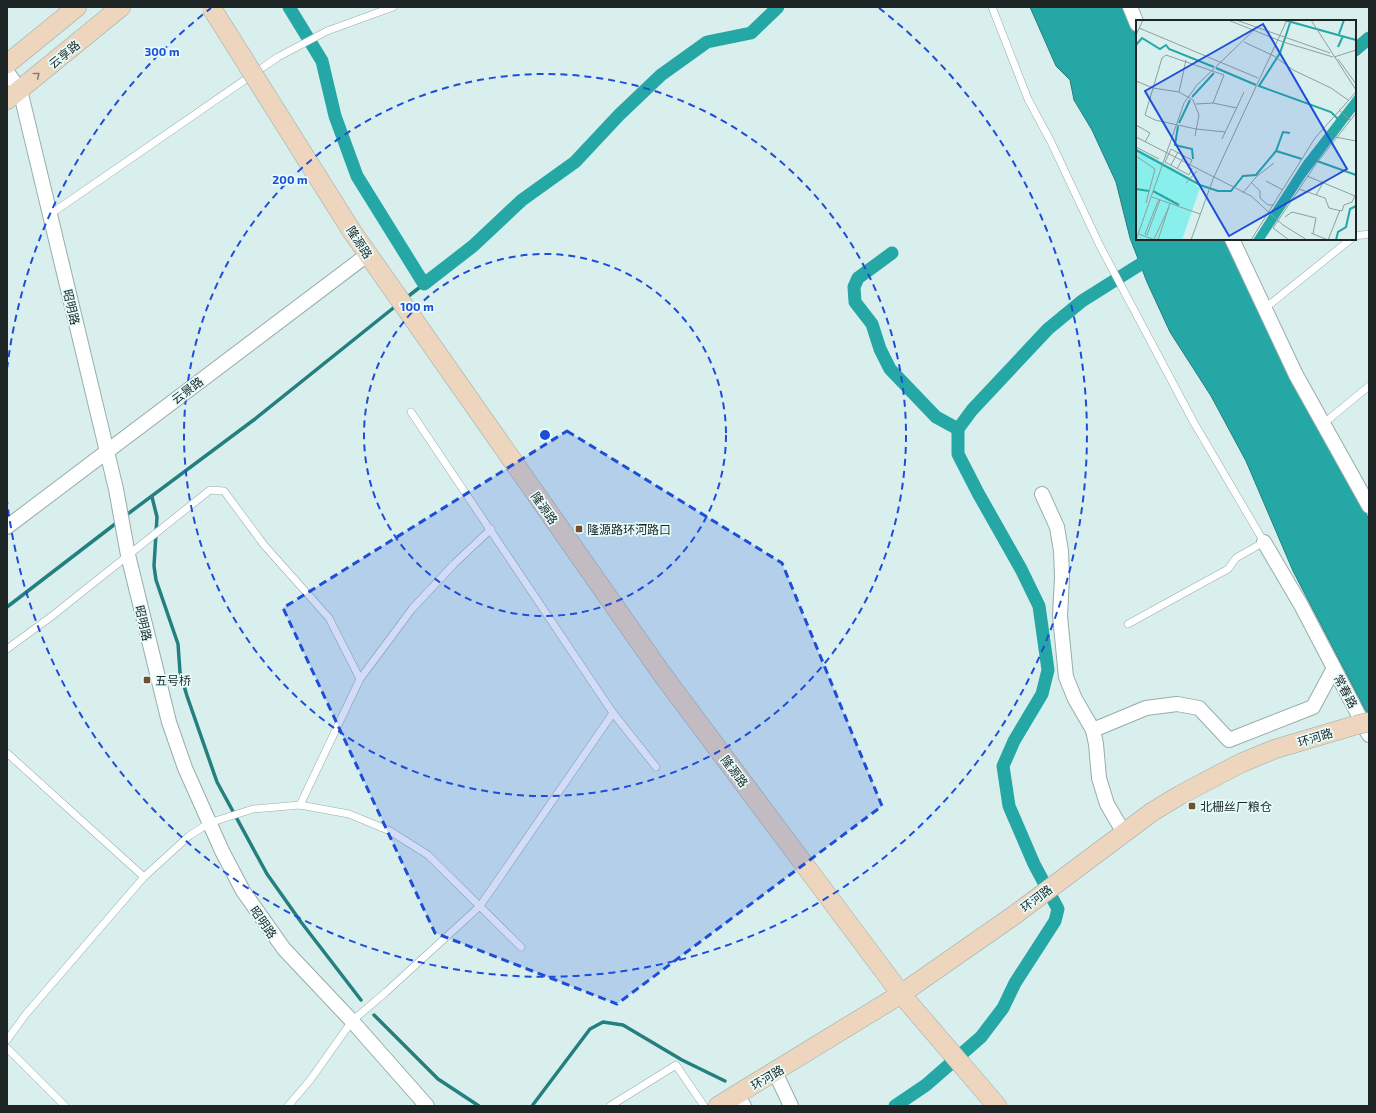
<svg xmlns="http://www.w3.org/2000/svg" width="1376" height="1113" viewBox="0 0 1376 1113" font-family="'Exo 2','Noto Sans SC',sans-serif">
  <style>
    .water { fill: #25a7a6; stroke: #23807f }
    .lines { fill: none; stroke-linecap: round; stroke-linejoin: round }
    .stream { stroke: #23807f; stroke-width: 3.5 }
    .canal { stroke: #25a7a6; stroke-width: 13 }
    .lane-casing { stroke: #97acab; stroke-width: 8 }
    .street-casing { stroke: #97acab; stroke-width: 16 }
    .secondary-casing { stroke: #97acab; stroke-width: 20 }
    .lane { stroke: #fff; stroke-width: 7 }
    .street { stroke: #fff; stroke-width: 14 }
    .secondary { stroke: #edd6bd; stroke-width: 19 }
    .secondary-bridge-casing { stroke: #97acab; stroke-width: 20; stroke-linecap: butt }
    .secondary-bridge { stroke: #edd6bd; stroke-width: 19 }
    .oneway { stroke: #857e71 }
    .marked { fill: #1d4ed8; fill-opacity: 0.2; stroke: #1d4ed8; stroke-width: 3; stroke-dasharray: 8 5; stroke-linejoin: round }
    .ring { fill: none; stroke: #1d4ed8; stroke-width: 2; stroke-dasharray: 7 5 }
    .poi-dot { fill: #744e2b; stroke: #e6fdfc; stroke-width: 1.5 }
    .labels { text-anchor: middle; dominant-baseline: central; stroke-width: 3.5; stroke-linejoin: round; paint-order: stroke }
    .street-label { font-size: 12px; fill: #1d2525; stroke: #e6fdfc }
    .poi-label { font-size: 12px; fill: #1d2525; stroke: #e6fdfc; text-anchor: start }
    .inset-river { fill: none; stroke: #25a7a6; stroke-width: 2 }
    .inset-road { fill: none; stroke: #8e9e9e; stroke-width: 1 }
    .view { fill: #1d4ed8; fill-opacity: 0.15; stroke: #1d4ed8; stroke-width: 2 }
    .inset-edge { fill: none; stroke: #1d2525; stroke-width: 2 }
    .centre { fill: #1d4ed8; stroke: #e6fdfc; stroke-width: 2 }
    .ring-label { font-size: 12px; text-anchor: middle; font-weight: bold; fill: #1d4ed8; stroke: #e6fdfc; stroke-width: 3.5; stroke-linejoin: round; paint-order: stroke }
  </style>
  <rect width="100%" height="100%" fill="#d9efee"/>
  <polygon class="water" points="1030,7 1124,7 1137,38 1137,239 1226,239 1263,322 1310,415 1369,519 1369,717 1293,571 1246,461 1211,396 1170,332 1147,282 1130,238 1116,182 1092,130 1074,100 1070,80 1056,66"/>
  <g class="lines">
    <g class="stream">
      <polyline points="406,298 424,284"/>
      <polyline points="152,497 157,517 154,566 156,580 178,644 180,672 187,696 217,782 267,874 301,922 361,1000"/>
      <polyline points="125,516 255,419 397,305"/>
      <polyline points="7,607 119,521"/>
      <polyline points="374,1015 438,1079 479,1106"/>
      <polyline points="532,1106 590,1029 603,1022 623,1025 682,1060 725,1081"/>
    </g>
    <g class="canal">
      <polyline points="289,7 322,61 335,116 357,176 424,284 473,246 522,200 575,162 619,115 661,75 707,42 751,33 778,7"/>
      <polyline points="1355,50 1369,38"/>
      <polyline points="892,253 858,278 854,287 855,302 872,324 880,349 890,369 936,417 958,429"/>
      <polyline points="895,1106 926,1085 981,1037 1003,1008 1015,983 1055,921 1058,909 1034,864 1009,806 1003,766 1014,741 1042,694 1048,670 1039,606 1021,569 978,493 958,454 958,429 972,410 1048,329 1082,301 1155,255"/>
    </g>
    <g class="lane-casing">
      <g id="lane">
        <polyline points="992,7 1028,99 1051,142 1100,246 1193,421 1264,542 1236,558 1228,569 1128,624"/>
        <polyline points="52,213 278,57 327,31 393,7"/>
        <polyline points="1355,236 1369,234"/>
        <polyline points="1264,309 1351,239"/>
        <polyline points="411,412 613,713 656,767"/>
        <polyline points="1323,424 1369,386"/>
        <polyline points="7,649 52,616 210,490 224,491 264,545 329,618 360,679"/>
        <polyline points="7,753 144,877"/>
        <polyline points="300,805 360,679 412,609 454,564 491,529"/>
        <polyline points="7,1040 26,1014 144,877 189,836 209,823 253,809 300,805 349,814 390,831 428,855 521,947"/>
        <polyline points="7,1048 65,1106"/>
        <polyline points="288,1106 311,1079 352,1021 386,992 480,906 613,713"/>
        <polyline points="610,1106 676,1065 704,1106"/>
      </g>
    </g>
    <g class="street-casing">
      <g id="street">
        <polyline points="1130,7 1137,24"/>
        <polyline points="7,72 20,90 116,489 128,555 169,722 185,768 222,851 243,891 284,949 352,1021 427,1106"/>
        <polyline points="1232,239 1296,375 1369,506"/>
        <polyline points="1042,494 1057,527 1061,551 1062,577 1060,616 1066,677 1075,699 1093,730 1096,744 1099,778 1107,804 1124,833"/>
        <polyline points="7,527 367,255"/>
        <polyline points="1264,542 1301,605 1369,735"/>
        <polyline points="1093,730 1146,708 1177,704 1199,708 1229,740 1313,707 1334,668"/>
        <polyline points="775,1072 791,1106"/>
        <polyline points="737,1095 744,1106"/>
      </g>
    </g>
    <g class="secondary-casing">
      <g id="secondary">
        <polyline points="7,64 77,7"/>
        <polyline points="7,100 121,7"/>
        <polyline points="351,230 662,674 901,994 997,1106"/>
        <polyline points="718,1106 901,994 1013,916 1152,812 1180,795 1241,763 1275,749 1356,725"/>
      </g>
    </g>
    <use href="#lane" class="lane"/>
    <use href="#street" class="street"/>
    <use href="#secondary" class="secondary"/>
    <g class="secondary-bridge-casing">
      <g id="secondary-bridge">
        <polyline points="211,7 351,230"/>
        <polyline points="1356,725 1369,722"/>
      </g>
    </g>
    <use href="#secondary-bridge" class="secondary-bridge"/>
  </g>
  <defs><path id="oneway-chevron" d="M-2-3.5L2.5 0L-2 3.5" fill="none" stroke-width="1.6" stroke-linecap="round" stroke-linejoin="round"/></defs>
  <use class="oneway" href="#oneway-chevron" transform="translate(37 75) rotate(-39)"/>
  <path class="marked" d="M567,431L782,563L882,806L617,1004L435,933L283,608Z"/>
  <g class="ring">
    <circle cx="545" cy="435" r="181"/>
    <circle cx="545" cy="435" r="361"/>
    <path d="M7 369A542 542 0 0 1 211 8M879 8A542 542 0 1 1 7 501"/>
  </g>
  <g class="poi-dot">
    <rect x="575" y="525" width="8" height="8" rx="2"/>
    <rect x="143" y="676" width="8" height="8" rx="2"/>
    <rect x="1188" y="802" width="8" height="8" rx="2"/>
  </g>
  <g class="labels">
    <g class="street-label">
      <text transform="translate(64 54) rotate(-39)">云享路</text>
      <text transform="translate(360 242) rotate(57)">隆源路</text>
      <text transform="translate(72 307) rotate(77)">昭明路</text>
      <text transform="translate(187 390) rotate(-37)">云景路</text>
      <text transform="translate(545 508) rotate(55)">隆源路</text>
      <text transform="translate(144 623) rotate(77)">昭明路</text>
      <text transform="translate(1346 691) rotate(62)">常春路</text>
      <text transform="translate(1315 737) rotate(-17)">环河路</text>
      <text transform="translate(735 771) rotate(53)">隆源路</text>
      <text transform="translate(1036 898) rotate(-37)">环河路</text>
      <text transform="translate(264 922) rotate(55)">昭明路</text>
      <text transform="translate(767 1077) rotate(-31)">环河路</text>
    </g>
    <g class="poi-label">
      <text x="587" y="529">隆源路环河路口</text>
      <text x="155" y="680">五号桥</text>
      <text x="1200" y="806">北栅丝厂粮仓</text>
    </g>
  </g>
  <g transform="translate(1136 20)">
    <rect width="220" height="220" fill="#d9efee"/>
    <path d="M0,128L55,158V162L64,168L46,220H0Z" fill="#89efed"/>
    <path d="M220,74V90L170,156L128,220H117L167,142Z" fill="#25a7a6"/>
    <path class="inset-river" d="M148,0L220,20M154,3L144,33L123,66L195,92L202,99M203,14L208,0M0,25L6,18L24,29L30,25L33,29L78,47M202,27L207,16M80,48L120,65M56,77L78,53M43,103L54,80M42,106L39,125L56,129L57,139M0,130L64,165L82,171H95L107,156L120,155L140,131L166,139M140,131L147,112L154,113M181,141L220,155M0,169L13,171M17,171L43,185M200,220L202,212L210,207L214,189L220,186"/>
    <path class="inset-road" d="M92,0L147,22L197,37M100,0L194,33M175,0L220,70M3,8L122,58M0,15L7,0M108,22L138,36L157,50L195,68L212,80M198,37L220,30M202,39L220,64M0,61L17,68L43,72L57,80L63,95L59,116M43,72L50,40M77,83L88,55L30,35L26,38L9,95L19,100L60,109L89,112M60,84L77,83L101,88M203,90L214,100M0,105L14,113L9,122M0,117L115,176L147,205L171,220M199,117L220,121M86,119L108,72M0,127L23,139M0,136L19,149L10,183M35,145L42,132M53,146L56,140L35,129L29,142L53,155L56,148M41,149L48,136M171,156L219,176M77,159L151,0M130,161L147,170M50,163L61,151M116,163L124,171V178L132,185H138M163,169L189,178L193,188L201,190L206,191L208,185L216,182L219,176M107,173L120,157L138,143M180,175L187,163M16,177L64,194M24,180L11,215L9,214L22,181ZM149,197L156,192L180,198L177,214M175,213L192,220M3,214L19,220M18,219L33,187M0,220L48,83L61,65L120,8M22,220L34,183M55,220L77,159M115,220L179,118L220,72M153,220L137,208L180,144L220,93M192,220L204,190"/>
    <path class="view" d="M127,4L211,149L93,216L9,71Z"/>
    <rect width="220" height="220" class="inset-edge"/>
  </g>
  <circle cx="545" cy="435" r="6" class="centre"/>
  <g class="ring-label">
    <text x="162" y="56">300 m</text>
    <text x="290" y="184">200 m</text>
    <text x="417" y="311">100 m</text>
  </g>
  <rect width="1376" height="1113" fill="none" stroke="#1d2525" stroke-width="16"/>
</svg>
